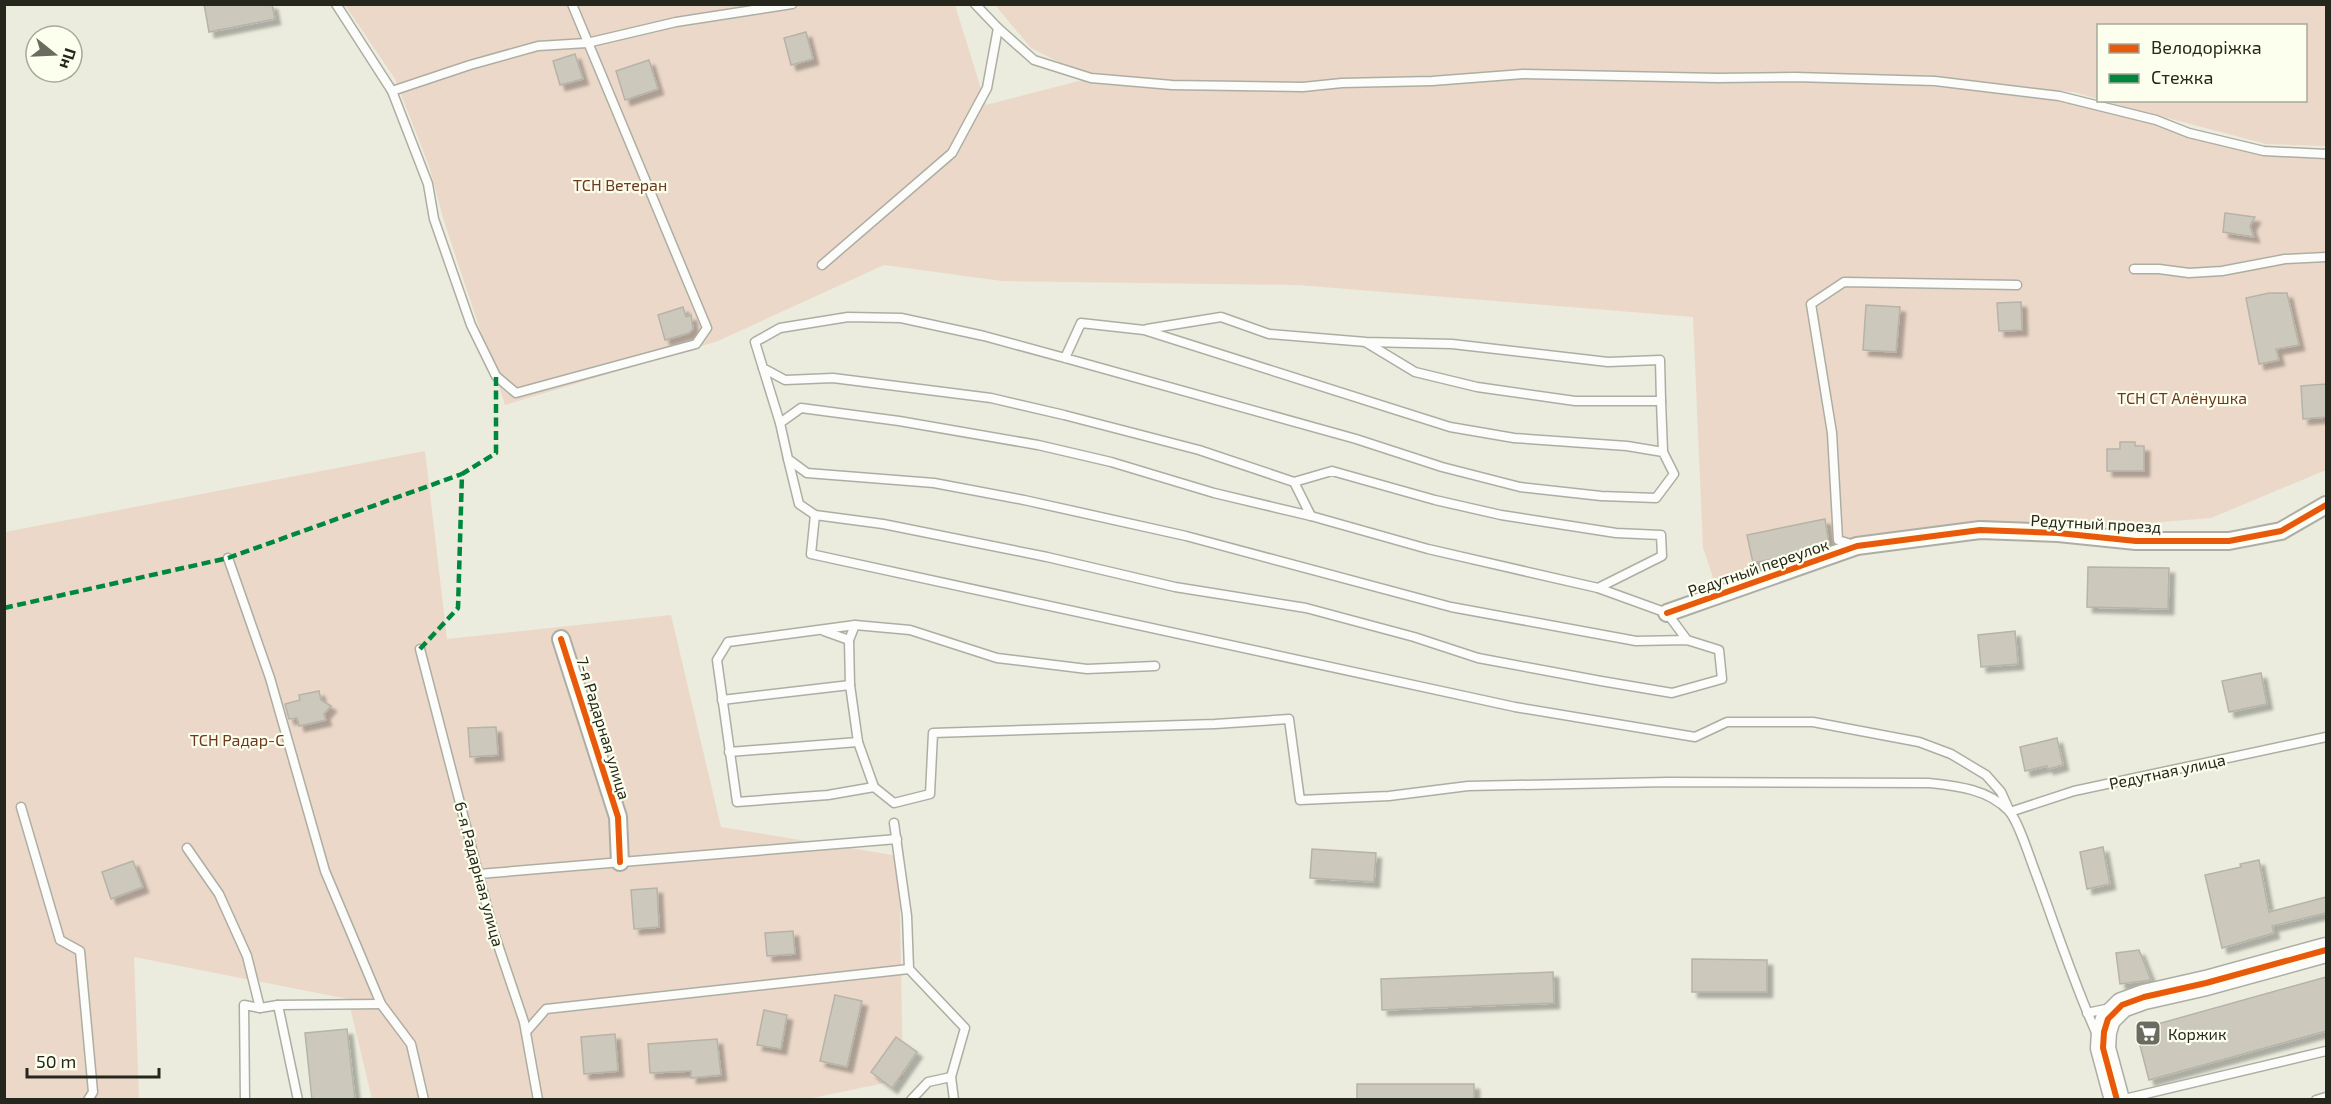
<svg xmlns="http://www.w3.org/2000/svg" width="2331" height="1104" viewBox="0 0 2331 1104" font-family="'Exo 2',sans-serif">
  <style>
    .green { fill: #ebd8c8 }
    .building { fill: #ccc8bb; stroke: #b6b3a9; stroke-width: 1.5; filter: url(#shadow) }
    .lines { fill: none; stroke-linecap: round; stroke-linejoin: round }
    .lane-casing { stroke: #adaea3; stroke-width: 11 }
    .street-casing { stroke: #adaea3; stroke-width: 20 }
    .secondary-casing { stroke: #adaea3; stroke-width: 27 }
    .lane { stroke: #fcfcfa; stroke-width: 8 }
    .street { stroke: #fcfcfa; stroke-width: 16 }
    .secondary { stroke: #fcfcfa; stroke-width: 24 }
    .quiet { stroke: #00873e; stroke-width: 4.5; stroke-dasharray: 9 4.5; stroke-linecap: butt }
    .cycleway-casing { stroke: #fdffee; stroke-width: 10 }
    .cycleway { stroke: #e8590c; stroke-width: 6 }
    .labels { text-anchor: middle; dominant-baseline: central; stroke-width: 4.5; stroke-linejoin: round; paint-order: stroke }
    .park-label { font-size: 16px; fill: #6d3a1f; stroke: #fdffee }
    .street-label { font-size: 16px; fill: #26271c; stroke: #fdffee }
    .poi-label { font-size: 16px; fill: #26271c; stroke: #fdffee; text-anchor: start }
  </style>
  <defs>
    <filter id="shadow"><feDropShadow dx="5.5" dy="5.5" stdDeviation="1.5" flood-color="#0004"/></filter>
  </defs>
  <rect width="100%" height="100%" fill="#ebecdd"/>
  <g class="green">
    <polygon points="345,5 955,5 986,105 1090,78 1031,48 995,5 2326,5 2326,146 2266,144 2103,101 2306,100 2306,26 2098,26 2098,99 2074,92 1935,81 1845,80 2059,96 2264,151 2326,154 2326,470 2211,518 1857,546 1716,586 1703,548 1693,317 1298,285 1002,281 884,265 718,341 505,405 444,221 429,166 395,79"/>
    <polygon points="425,451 447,639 671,615 721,827 899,856 903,1079 803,1100 372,1099 348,999 134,957 139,1099 5,1100 5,532"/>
  </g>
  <g class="building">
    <polygon points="204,4 272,4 275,19 209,32"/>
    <polygon points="806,32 813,59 791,65 784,38"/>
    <polygon points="575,54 583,79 560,85 553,61"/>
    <polygon points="649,60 658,89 625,100 616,71"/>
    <polygon points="2225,213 2255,217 2250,226 2254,237 2223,232"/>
    <polygon points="2269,293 2287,293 2299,345 2276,349 2279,360 2259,364 2246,298"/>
    <polygon points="2021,302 2022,330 1999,331 1997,303"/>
    <polygon points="1866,305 1900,307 1896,352 1863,350"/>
    <polygon points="683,307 686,317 691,315 693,329 689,333 665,340 658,315"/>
    <polygon points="2326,384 2326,417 2303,419 2301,386"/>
    <polygon points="2120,442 2135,442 2135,446 2144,446 2144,471 2107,471 2107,449 2120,449"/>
    <polygon points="1825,519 1829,545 1811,551 1753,563 1747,535"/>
    <polygon points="2088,567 2169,568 2168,609 2087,607"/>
    <polygon points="2015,631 2018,664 1981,667 1978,635"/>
    <polygon points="2261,673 2267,704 2229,712 2222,681"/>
    <polygon points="319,691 321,700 331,706 324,714 326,720 299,726 297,718 289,719 285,704 300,700 299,695"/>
    <polygon points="496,727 498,755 470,757 468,728"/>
    <polygon points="2057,738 2063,765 2048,769 2047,766 2025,771 2020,747"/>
    <polygon points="2103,847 2110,884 2087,889 2080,852"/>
    <polygon points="1312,849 1376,853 1374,882 1310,878"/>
    <polygon points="2259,860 2269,912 2326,897 2326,913 2272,926 2274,933 2222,948 2205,875 2241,867 2240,864"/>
    <polygon points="133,861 143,887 111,899 102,872"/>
    <polygon points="657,888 659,927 634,929 631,890"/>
    <polygon points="793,931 795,954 767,956 765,933"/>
    <polygon points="2139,950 2151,980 2120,984 2116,953"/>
    <polygon points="1692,959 1767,960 1767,992 1692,992"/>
    <polygon points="1553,972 1554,1003 1382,1010 1381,979"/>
    <polygon points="2326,977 2326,1031 2149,1080 2136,1030"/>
    <polygon points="835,995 862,1001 847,1067 820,1061"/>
    <polygon points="764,1010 787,1015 781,1049 757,1045"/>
    <polygon points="347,1029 355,1100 312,1100 305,1033"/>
    <polygon points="615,1034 618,1071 584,1074 581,1037"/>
    <polygon points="896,1037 917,1052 892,1088 871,1072"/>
    <polygon points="717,1039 721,1075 691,1078 691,1071 650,1073 648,1044"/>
    <rect x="1357" y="1084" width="117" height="16"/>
  </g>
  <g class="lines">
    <g class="lane-casing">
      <g id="lane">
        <polyline points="336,4 392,91 428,184 434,219 471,325 496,376 516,393 696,344 707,328 572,4"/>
        <polyline points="998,28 1034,60 1091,78 1172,85 1303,87 1342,83 1432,81 1523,74 1718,78 1795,77 1935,81 2059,96 2156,120 2189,133 2264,151 2326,154"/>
        <polyline points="392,91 470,65 538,46 587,43 676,22 792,4"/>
        <polyline points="822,265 952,153 987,88 998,28 975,4"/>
        <polyline points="2134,269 2159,269 2189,273 2222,271 2285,259 2326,257"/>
        <polyline points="1147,329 1221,317 1269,334 1366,342 1452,344 1608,362 1660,360 1661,401"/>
        <polyline points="1367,343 1415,372 1477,387 1575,401 1661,401 1663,452"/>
        <polyline points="1065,358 1081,323 1144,330 1450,427 1514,438 1627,446 1663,452 1674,474 1656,498 1601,496 1520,487 1442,467 1356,439 1065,358 984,336 901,318 848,317 780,328 755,342 763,368 785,380 833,378 991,398 1064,415 1199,450 1294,482 1332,471 1435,500 1501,515 1616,533 1661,535 1662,556 1598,588 1428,549 1311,516 1214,493 1111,462 1038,445 899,421 801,408 780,423 788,459 807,473 934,483 1024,500 1186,536 1451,607 1636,641 1687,640 1719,650 1722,679 1672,693 1601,681 1478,658 1414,637 1306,608 1175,587 1047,557 883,524 815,515 811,554 1515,707 1695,737 1727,722 1813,722 1919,742 1951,754 1986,775 2001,792 2010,812 2074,791 2326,737"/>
        <polyline points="763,368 780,423"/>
        <polyline points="788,459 799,504 815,515"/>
        <polyline points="1294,482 1311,516"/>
        <polyline points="1854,545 1838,540 1832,433 1811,304 1844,282 2017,285"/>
        <polyline points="228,558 270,678 325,871 381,1004 411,1044 424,1100"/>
        <polyline points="1598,588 1667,613 1687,640"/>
        <polyline points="855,625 849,640 850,685 858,742 874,787"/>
        <polyline points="824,631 849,640"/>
        <polyline points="420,649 493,930 524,1022 538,1100"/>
        <path d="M1155,666L1087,669L997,658L910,630L855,625L728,642L717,660L737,802L828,795L874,787L894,803L930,794L933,733L1215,724L1289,719L1300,800L1389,796L1468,786L1668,782L1929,783C1957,786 1988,789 2009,811C2019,822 2030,859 2036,874C2056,928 2074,984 2098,1037"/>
        <polyline points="722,700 850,685"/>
        <polyline points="729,752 858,742"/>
        <polyline points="21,807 60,940 80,951 93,1092 88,1100"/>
        <polyline points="894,823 907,916 909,969 965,1028 951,1077 954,1100"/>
        <polyline points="187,848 219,894 247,956 260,1008"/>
        <polyline points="479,874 897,839"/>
        <polyline points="278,1005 298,1100"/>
        <polyline points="2087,1013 2110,1008"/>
        <polyline points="526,1032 546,1009 909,969"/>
        <polyline points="245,1100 244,1005 260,1008 278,1005 381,1004"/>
        <polyline points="911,1100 928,1082 951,1077"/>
        <polyline points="2120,1100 2326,1051"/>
        <polyline points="2316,1100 2326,1097"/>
      </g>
    </g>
    <g class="street-casing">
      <g id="street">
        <polyline points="1667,613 1857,546 1980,530 2058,533 2136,541 2229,541 2281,531 2326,505"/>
        <polyline points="561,639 618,817 620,862"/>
      </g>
    </g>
    <g class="secondary-casing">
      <polyline id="secondary" points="2117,1100 2103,1048 2104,1032 2108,1019 2122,1005 2144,997 2206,983 2326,950"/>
    </g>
    <use href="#lane" class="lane"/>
    <use href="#street" class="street"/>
    <use href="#secondary" class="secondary"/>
    <g class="quiet">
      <polyline points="4,608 228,558 462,474"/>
      <polyline points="420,649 458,608 462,474 496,453 496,376"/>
    </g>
    <g class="cycleway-casing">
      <g id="cycleway">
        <polyline points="1667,613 1857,546 1980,530 2058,533 2136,541 2229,541 2281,531 2326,505"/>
        <polyline points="561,639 618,817 620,862"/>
        <polyline points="2117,1100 2103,1048 2104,1032 2108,1019 2122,1005 2144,997 2206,983 2326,950"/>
      </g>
    </g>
    <use href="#cycleway" class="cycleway"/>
  </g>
  <defs>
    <g id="supermarket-square" transform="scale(1.35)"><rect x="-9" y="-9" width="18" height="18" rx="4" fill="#6b6c60" stroke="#fdffee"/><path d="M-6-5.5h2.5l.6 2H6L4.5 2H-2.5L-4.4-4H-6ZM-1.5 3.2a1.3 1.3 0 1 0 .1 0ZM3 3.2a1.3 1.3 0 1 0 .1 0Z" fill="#fff"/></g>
  </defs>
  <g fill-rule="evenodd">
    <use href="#supermarket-square" x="2148" y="1033"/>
  </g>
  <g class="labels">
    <g class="park-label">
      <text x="620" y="184">ТСН Ветеран</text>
      <text x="2182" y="397">ТСН СТ Алёнушка</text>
      <text x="237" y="739">ТСН Радар-С</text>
    </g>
    <g class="street-label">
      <text transform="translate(2096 523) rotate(3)">Редутный проезд</text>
      <text transform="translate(1758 567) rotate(-19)">Редутный переулок</text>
      <text transform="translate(604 728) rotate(73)">7-я Радарная улица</text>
      <text transform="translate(2167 771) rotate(-12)">Редутная улица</text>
      <text transform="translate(480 874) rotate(75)">6-я Радарная улица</text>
    </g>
    <g class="poi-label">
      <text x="2168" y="1033">Коржик</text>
    </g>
  </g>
  <rect width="2331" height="1104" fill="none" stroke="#26271c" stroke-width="12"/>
  <rect x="2097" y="24" width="210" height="78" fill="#fdffee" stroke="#a7a99a" stroke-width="1.5"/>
  <rect x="2109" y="44" width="30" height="9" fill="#e8590c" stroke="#a7a99a" stroke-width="1.5"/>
  <text x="2151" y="54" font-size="18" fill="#26271c">Велодоріжка</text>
  <rect x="2109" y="74" width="30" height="9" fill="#00873e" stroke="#a7a99a" stroke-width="1.5"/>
  <text x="2151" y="84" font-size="18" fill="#26271c">Стежка</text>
  <g transform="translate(54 54) rotate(108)"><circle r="28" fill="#fdffee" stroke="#a7a99a" stroke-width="1.5"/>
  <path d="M0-4.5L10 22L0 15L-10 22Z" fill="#6b6c60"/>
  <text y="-9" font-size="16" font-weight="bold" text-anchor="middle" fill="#26271c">Пн</text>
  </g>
  <path d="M27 1068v9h132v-9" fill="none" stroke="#26271c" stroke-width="3"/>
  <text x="36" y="1068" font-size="18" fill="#26271c" stroke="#fdffee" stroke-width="4.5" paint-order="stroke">50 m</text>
</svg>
